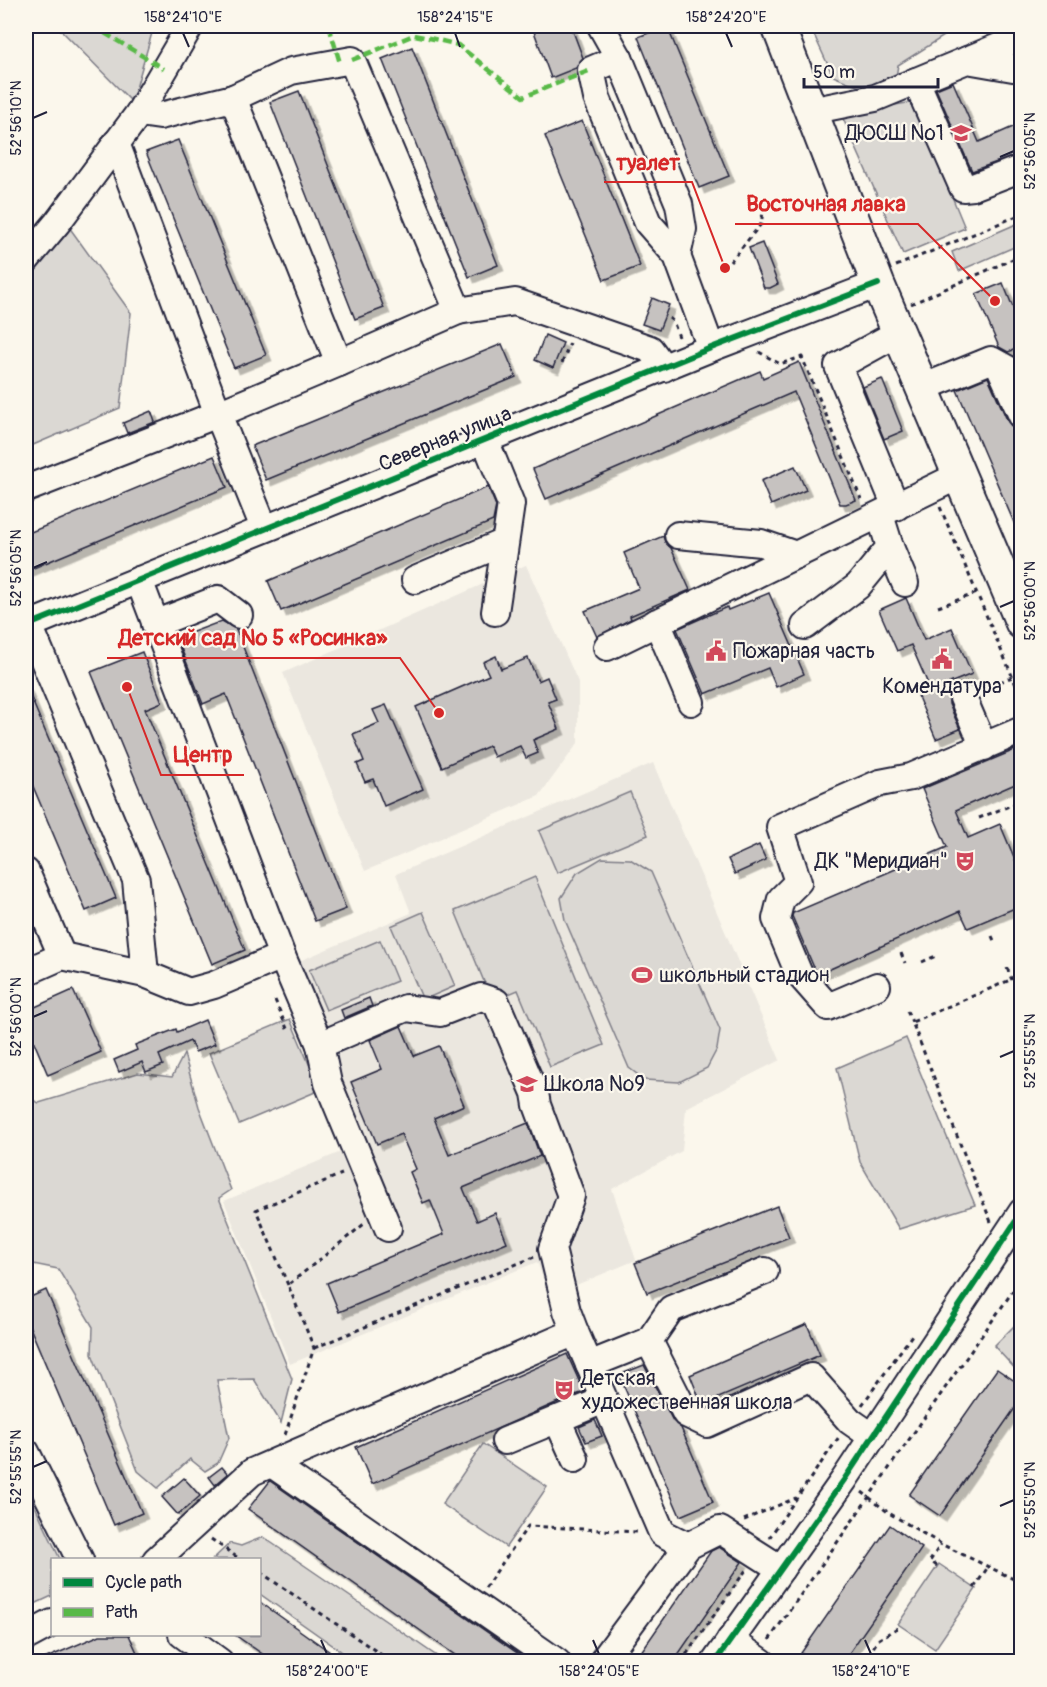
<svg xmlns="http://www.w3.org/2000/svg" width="1047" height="1687" viewBox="0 0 1047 1687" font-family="Pangolin,sans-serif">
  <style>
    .built { fill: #ebe7df }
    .green { fill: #dbd8d3; stroke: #7e7d87; stroke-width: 1.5 }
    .building { fill: #c6c2c0; stroke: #22223b; stroke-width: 1.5; filter: url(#shadow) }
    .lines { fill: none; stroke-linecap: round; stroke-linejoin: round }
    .minor-casing { stroke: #22223b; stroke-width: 30 }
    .major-casing { stroke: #22223b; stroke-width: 36 }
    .path { stroke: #22223b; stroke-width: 3; stroke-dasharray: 4.5 4.5; stroke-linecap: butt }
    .minor { stroke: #fbf7ec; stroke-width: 26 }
    .major { stroke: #fbf7ec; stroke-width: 32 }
    .quiet { stroke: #58b947; stroke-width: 4.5; stroke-dasharray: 9 4.5; stroke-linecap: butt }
    .cycleway-casing { stroke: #fbf7ec; stroke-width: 10 }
    .cycleway { stroke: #00873e; stroke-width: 6 }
    .ticks { fill: none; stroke: #22223b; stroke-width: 2 }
    .labels { text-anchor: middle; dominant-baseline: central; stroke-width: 4.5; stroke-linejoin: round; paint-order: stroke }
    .poi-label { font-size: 21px; fill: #22223b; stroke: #fbf7ec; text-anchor: start }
    .street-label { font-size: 21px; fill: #22223b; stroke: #fbf7ec }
    .leader { fill: none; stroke: #d62828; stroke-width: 2 }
    .callout-dot { fill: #d62828; stroke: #fbf7ec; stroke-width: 2 }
    .callout-label { font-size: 22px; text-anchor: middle; font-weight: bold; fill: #d62828; stroke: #fbf7ec; stroke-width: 4.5; stroke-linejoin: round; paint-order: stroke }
    .neatline { fill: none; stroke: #22223b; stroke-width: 2 }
    .ticks-label { font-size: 15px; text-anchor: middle; fill: #22223b }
  </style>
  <defs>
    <filter id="shadow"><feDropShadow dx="5.5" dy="5.5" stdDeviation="0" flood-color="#0004"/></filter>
  </defs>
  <rect width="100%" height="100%" fill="#fbf7ec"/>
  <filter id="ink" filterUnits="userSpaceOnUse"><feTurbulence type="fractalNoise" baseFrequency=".0167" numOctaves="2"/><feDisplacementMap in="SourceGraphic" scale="12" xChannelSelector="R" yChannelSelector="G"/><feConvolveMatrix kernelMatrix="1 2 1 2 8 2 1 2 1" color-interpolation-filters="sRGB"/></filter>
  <g filter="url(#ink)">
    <g class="built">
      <polygon points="526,565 578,682 578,743 539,796 365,871 283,673"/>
      <polygon points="653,763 780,1060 686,1108 682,1151 612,1189 636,1260 550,1296 537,1262 290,1364 224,1201 348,1149 274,972 411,913 396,874"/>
    </g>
    <g class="green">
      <polygon points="57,26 154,26 132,102"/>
      <polygon points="810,26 960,26 898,65 895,83 862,88 833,76"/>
      <polygon points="913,102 965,228 903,254 841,114"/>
      <polygon points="1021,222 1021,244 959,271 952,252"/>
      <polygon points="69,227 131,313 120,408 26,448 26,279"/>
      <polygon points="630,792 648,835 557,873 539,831"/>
      <polygon points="602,858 630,859 651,872 720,1030 717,1049 707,1068 679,1082 645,1080 629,1068 565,920 561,898 577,873"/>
      <polygon points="535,877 604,1045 550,1067 518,990 492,1001 455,911"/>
      <polygon points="423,912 455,986 423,1000 391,926"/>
      <polygon points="380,940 397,981 326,1010 309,970"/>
      <polygon points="290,1019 320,1090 239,1124 209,1053"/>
      <polygon points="906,1038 975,1205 899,1229 860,1162 837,1068"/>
      <polygon points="184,1054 199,1107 231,1190 219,1198 292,1379 281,1423 254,1379 217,1380 229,1438 218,1463 205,1471 190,1459 158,1488 138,1471 92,1354 93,1327 58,1269 28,1263 30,1218 26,1218 26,1097 39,1103 138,1073 172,1077"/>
      <polygon points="1021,1319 1021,1375 994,1346"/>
      <polygon points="483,1444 547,1487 506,1547 442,1504"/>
      <polygon points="26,1487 60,1559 52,1560 52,1596 26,1608"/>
      <polygon points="263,1537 444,1661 355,1661 260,1594 260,1560 213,1559 230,1543 241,1546"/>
      <polygon points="939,1564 976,1589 935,1649 898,1624"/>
    </g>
    <g class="building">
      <polygon points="532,26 571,26 583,58 576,68 551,78"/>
      <polygon points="667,26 729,176 699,188 638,37"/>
      <polygon points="412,47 498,265 469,277 382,59"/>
      <polygon points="953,82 979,142 1022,123 1022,153 972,171 936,89"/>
      <polygon points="299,91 384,308 355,319 270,102"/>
      <polygon points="582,121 640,266 604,280 545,136"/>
      <polygon points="178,140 266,355 234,368 146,152"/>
      <polygon points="762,243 778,284 770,288 764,288 749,248"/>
      <polygon points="1003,283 1014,310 1022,307 1022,347 1008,352 999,347 976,294"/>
      <polygon points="652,298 669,305 659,330 642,324"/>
      <polygon points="545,335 563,343 553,368 535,360"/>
      <polygon points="502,344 516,377 266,480 252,446"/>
      <polygon points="799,362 856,500 846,504 840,504 794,392 546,499 533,469 760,371 763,378"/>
      <polygon points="988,377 1008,422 1013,428 1019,430 1022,437 1021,539 957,390"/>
      <polygon points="882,379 903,431 884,439 863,387"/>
      <polygon points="151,411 155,422 127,433 123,423"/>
      <polygon points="214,456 227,487 26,571 26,534"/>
      <polygon points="795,466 806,490 771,505 761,481"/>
      <polygon points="488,487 496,506 493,521 281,611 268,581"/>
      <polygon points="663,536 665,542 671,548 690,590 630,616 631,619 597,637 585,611 639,588 624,553"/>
      <polygon points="769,593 804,674 776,687 768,668 705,694 677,629 727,607 728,610"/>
      <polygon points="906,598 924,640 952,628 972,674 945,685 949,694 949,704 960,729 936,739 918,697 931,691 911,645 897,651 879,610"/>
      <polygon points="222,621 236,629 346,909 315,921 226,694 203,704 177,638"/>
      <polygon points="142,652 162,702 145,709 245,950 212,964 91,672"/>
      <polygon points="496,656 501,669 528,658 538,681 547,677 556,699 548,702 559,729 533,740 538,753 526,758 520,746 494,757 489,746 442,767 416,707 489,675 483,662"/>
      <polygon points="26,686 116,898 86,911 26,770"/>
      <polygon points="386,705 423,789 384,806 373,779 365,782 357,764 364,761 353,734 379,723 373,710"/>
      <polygon points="1022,747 1022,781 956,810 968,838 1000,824 1022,876 1022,905 968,928 960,911 819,974 815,970 792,916 793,913 947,847 922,789"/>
      <polygon points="759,845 766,860 735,874 728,859"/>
      <polygon points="73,990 101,1052 48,1075 26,1023 26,1011"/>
      <polygon points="369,998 372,1006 344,1018 341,1010"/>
      <polygon points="205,1020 215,1044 195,1052 190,1041 159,1055 163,1065 146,1072 142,1062 119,1072 114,1060 137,1050 135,1045 176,1029 177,1032"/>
      <polygon points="401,1026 414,1056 439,1046 464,1105 434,1118 449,1155 528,1123 540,1156 463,1188 477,1221 495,1213 507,1242 339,1312 327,1283 444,1234 430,1200 423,1203 410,1172 416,1169 401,1134 377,1144 351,1082 382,1069 370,1040"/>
      <polygon points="777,1206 789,1237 647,1293 635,1263"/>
      <polygon points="46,1290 142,1513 114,1525 26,1318 26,1299"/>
      <polygon points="807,1324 820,1355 702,1405 690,1375"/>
      <polygon points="567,1354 584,1392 567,1398 372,1484 356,1447"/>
      <polygon points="644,1365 673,1421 681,1428 713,1502 680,1516 619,1375"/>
      <polygon points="997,1369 1022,1386 1022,1398 940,1516 909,1495"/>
      <polygon points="595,1420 602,1436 586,1442 579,1427"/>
      <polygon points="222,1467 228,1474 215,1485 209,1477"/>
      <polygon points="184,1478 200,1496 178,1515 162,1497"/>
      <polygon points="270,1481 530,1662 465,1662 248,1509"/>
      <polygon points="890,1525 922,1548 843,1662 814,1662 801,1653"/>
      <polygon points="719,1547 742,1562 673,1662 634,1662 711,1551"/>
      <polygon points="260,1602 344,1662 274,1662 235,1635 260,1635"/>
      <polygon points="100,1635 129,1635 139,1657 129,1662 37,1662"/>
    </g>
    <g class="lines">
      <g class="minor-casing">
        <g id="minor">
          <polyline points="601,26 619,58 679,204 683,229 677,256"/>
          <polyline points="619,58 591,70 597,98 648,223 677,256 711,348"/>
          <polyline points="967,60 1022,37"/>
          <polyline points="916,81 963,188 973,187 1022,168"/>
          <polyline points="233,98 339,363 458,311"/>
          <polyline points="810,111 875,98 967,60 1013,68 1022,68"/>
          <polyline points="139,113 160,116 233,98 291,71 352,60 458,311 515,302 650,349 664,368"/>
          <polyline points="116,143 218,414 264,528"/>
          <polyline points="26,260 57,223 139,113 190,26"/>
          <polyline points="999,365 1022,416"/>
          <polyline points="922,388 991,360 1022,377"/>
          <polyline points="485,440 511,504 495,612"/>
          <polyline points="26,489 218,414 339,363"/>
          <polyline points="896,507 838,366 898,333"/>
          <polyline points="678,535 761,543 796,555"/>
          <polyline points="890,547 905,583"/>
          <polyline points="415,580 505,542"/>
          <polyline points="657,622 691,702"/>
          <polyline points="155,624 218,599 239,615"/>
          <polyline points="29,625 136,880 145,974"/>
          <polyline points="26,626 711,348 878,284"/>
          <polyline points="805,626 858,586 890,547 880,515"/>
          <polyline points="607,647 958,476"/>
          <polyline points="963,698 984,747"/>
          <polyline points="26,872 62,956"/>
          <polyline points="282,956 320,1045 328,1083 388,1228"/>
          <polyline points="26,972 62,956 145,974 189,992 214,985 282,956 139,580"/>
          <polyline points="877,986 828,1007 799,974 776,919 781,899 798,882 780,827 880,783 911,777 1022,730"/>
          <polyline points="320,1045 406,1008 440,1013 481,997 496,1002 535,1093 537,1105 571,1196 552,1249 567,1311 575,1332"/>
          <polyline points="649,1341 686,1414 707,1424 811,1377 850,1421 873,1437"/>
          <polyline points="589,1365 649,1341 671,1309 765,1271"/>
          <polyline points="557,1419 575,1459"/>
          <polyline points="505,1441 604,1400"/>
          <polyline points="26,1452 80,1560"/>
          <polyline points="272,1464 557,1662"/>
          <polyline points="156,1560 252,1472 575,1332 662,1533 688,1546"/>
          <polyline points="182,1634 220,1662"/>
          <polyline points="26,1637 52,1623"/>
          <polyline points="730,1640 762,1662"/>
          <polyline points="602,1662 688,1546 720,1530 781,1569"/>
          <polyline points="715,1662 844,1480 1022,1212"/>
        </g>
      </g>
      <g class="major-casing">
        <polyline id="major" points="778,26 878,284 1022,623"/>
      </g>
      <g class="path">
        <polyline points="730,262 761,224 765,200"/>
        <polyline points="896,266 1022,214"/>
        <polyline points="911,304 1022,255"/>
        <polyline points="669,318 673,321 679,337"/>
        <polyline points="759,352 780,364 802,357 861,499"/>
        <polyline points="562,363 570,343"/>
        <polyline points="940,507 1022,699"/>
        <polyline points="938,607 977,593"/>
        <polyline points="983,689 1012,677"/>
        <polyline points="979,818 1022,801"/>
        <polyline points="992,936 995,943"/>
        <polyline points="901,953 905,963"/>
        <polyline points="922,962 938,955"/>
        <polyline points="1007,968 1012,980"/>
        <polyline points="275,1000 288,1031"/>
        <polyline points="907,1011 912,1022"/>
        <polyline points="991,1222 912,1022 1022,975"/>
        <polyline points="288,1285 256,1210 342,1174"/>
        <polyline points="314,1348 534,1257"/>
        <polyline points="862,1405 912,1335"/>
        <polyline points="285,1435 314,1348 288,1285 364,1224"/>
        <polyline points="862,1492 889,1513 941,1544 1022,1583"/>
        <polyline points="744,1520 796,1498"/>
        <polyline points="769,1538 839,1437"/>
        <polyline points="211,1539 241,1560"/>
        <polyline points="937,1566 930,1561 941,1544"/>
        <polyline points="260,1572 392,1662"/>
        <polyline points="485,1588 528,1526 638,1532"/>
        <polyline points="974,1588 988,1567"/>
        <polyline points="769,1640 1022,1278"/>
        <polyline points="681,1662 746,1570"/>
        <polyline points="863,1662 879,1639 901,1626"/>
      </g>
      <use href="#minor" class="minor"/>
      <use href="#major" class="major"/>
      <g class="quiet">
        <polyline points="93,26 164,69"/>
        <polyline points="329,26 340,63"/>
        <polyline points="352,60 414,35 434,39 458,45 523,97 591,70"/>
      </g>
      <g class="cycleway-casing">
        <g id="cycleway">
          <polyline points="26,626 711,348 878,284"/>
          <polyline points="715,1662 844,1480 1022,1212"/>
        </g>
      </g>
      <use href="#cycleway" class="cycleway"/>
    </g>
  </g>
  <path class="ticks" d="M183,33L189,47M455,33L460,47M726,33L732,47M33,118L47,112M1000,157L1014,151M33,568L47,562M1000,607L1014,601M33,1017L47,1011M1000,1057L1014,1051M33,1467L47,1461M1000,1506L1014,1500M321,1640L327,1654M593,1640L599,1654M865,1640L871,1654"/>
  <defs>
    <g id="school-bare" transform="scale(1.62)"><path d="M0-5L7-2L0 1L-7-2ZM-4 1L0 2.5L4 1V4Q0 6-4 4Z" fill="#d1495b" stroke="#fbf7ec" stroke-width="2.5" paint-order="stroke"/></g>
    <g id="civic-bare" transform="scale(1.62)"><path d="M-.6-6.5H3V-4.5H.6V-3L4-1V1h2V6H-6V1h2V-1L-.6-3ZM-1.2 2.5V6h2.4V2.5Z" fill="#d1495b" stroke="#fbf7ec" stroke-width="2.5" paint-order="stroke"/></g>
    <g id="theatre-bare" transform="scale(1.62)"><path d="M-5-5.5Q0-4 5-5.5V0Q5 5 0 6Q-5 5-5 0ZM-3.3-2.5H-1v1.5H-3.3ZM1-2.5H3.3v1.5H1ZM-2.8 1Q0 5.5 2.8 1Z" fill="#d1495b" stroke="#fbf7ec" stroke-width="2.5" paint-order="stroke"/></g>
    <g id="stadium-bare" transform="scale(1.62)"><path d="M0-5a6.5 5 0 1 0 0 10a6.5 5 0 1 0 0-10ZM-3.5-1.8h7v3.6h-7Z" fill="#d1495b" stroke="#fbf7ec" stroke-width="2.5" paint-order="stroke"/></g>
  </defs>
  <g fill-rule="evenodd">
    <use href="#school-bare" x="961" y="133"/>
    <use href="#civic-bare" x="716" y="651"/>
    <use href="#civic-bare" x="942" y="659"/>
    <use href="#theatre-bare" x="965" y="861"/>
    <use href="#stadium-bare" x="642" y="975"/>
    <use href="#school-bare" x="527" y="1084"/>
    <use href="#theatre-bare" x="564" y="1390"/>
  </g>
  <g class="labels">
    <g class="poi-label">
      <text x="944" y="133" text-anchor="end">ДЮСШ №1</text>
      <text x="733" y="651">Пожарная часть</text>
      <text x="942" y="686" text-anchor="middle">Комендатура</text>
      <text x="948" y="861" text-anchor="end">ДК "Меридиан"</text>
      <text x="659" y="975">школьный стадион</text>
      <text x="544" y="1084">Школа №9</text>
      <text x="581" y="1378">Детская<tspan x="581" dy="24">художественная школа</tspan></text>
    </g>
    <g class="street-label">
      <text transform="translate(445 439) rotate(-22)">Северная улица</text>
    </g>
  </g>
  <path class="leader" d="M725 268L692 182H604M995 301L918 224H735M439 713L400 658H107M127 687L161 775H244"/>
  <g class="callout-dot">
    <circle cx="725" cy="268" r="6"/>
    <circle cx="995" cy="301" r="6"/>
    <circle cx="439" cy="713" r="6"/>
    <circle cx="127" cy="687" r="6"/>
  </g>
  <g class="callout-label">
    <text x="648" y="170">туалет</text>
    <text x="826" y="211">Восточная лавка</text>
    <text x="253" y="645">Детский сад № 5 «Росинка»</text>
    <text x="203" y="762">Центр</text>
  </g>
  <rect width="1047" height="1687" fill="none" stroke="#fbf7ec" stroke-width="66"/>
  <rect x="51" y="1558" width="210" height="78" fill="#fbf7ec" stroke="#a4a2a5" stroke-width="1.5"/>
  <rect x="63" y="1578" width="30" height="9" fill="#00873e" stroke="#a4a2a5" stroke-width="1.5"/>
  <text x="105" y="1588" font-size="18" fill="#22223b">Cycle path</text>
  <rect x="63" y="1608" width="30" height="9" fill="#58b947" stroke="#a4a2a5" stroke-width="1.5"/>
  <text x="105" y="1618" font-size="18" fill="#22223b">Path</text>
  <path d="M804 78v9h134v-9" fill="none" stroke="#22223b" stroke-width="3"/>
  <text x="813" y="78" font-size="18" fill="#22223b" stroke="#fbf7ec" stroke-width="4.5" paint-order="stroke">50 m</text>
  <rect x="33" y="33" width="981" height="1621" class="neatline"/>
  <g class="ticks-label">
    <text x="183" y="22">158°24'10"E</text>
    <text x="455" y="22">158°24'15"E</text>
    <text x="726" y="22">158°24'20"E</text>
    <text transform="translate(16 118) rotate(-90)" y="5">52°56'10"N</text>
    <text transform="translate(1030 151) rotate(-90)" y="5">52°56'05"N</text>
    <text transform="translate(16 568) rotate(-90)" y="5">52°56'05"N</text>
    <text transform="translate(1030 601) rotate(-90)" y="5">52°56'00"N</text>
    <text transform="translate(16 1017) rotate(-90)" y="5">52°56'00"N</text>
    <text transform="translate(1030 1051) rotate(-90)" y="5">52°55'55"N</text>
    <text transform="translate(16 1467) rotate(-90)" y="5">52°55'55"N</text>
    <text transform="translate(1030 1500) rotate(-90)" y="5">52°55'50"N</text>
    <text x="327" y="1676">158°24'00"E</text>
    <text x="599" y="1676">158°24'05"E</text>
    <text x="871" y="1676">158°24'10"E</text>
  </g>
</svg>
